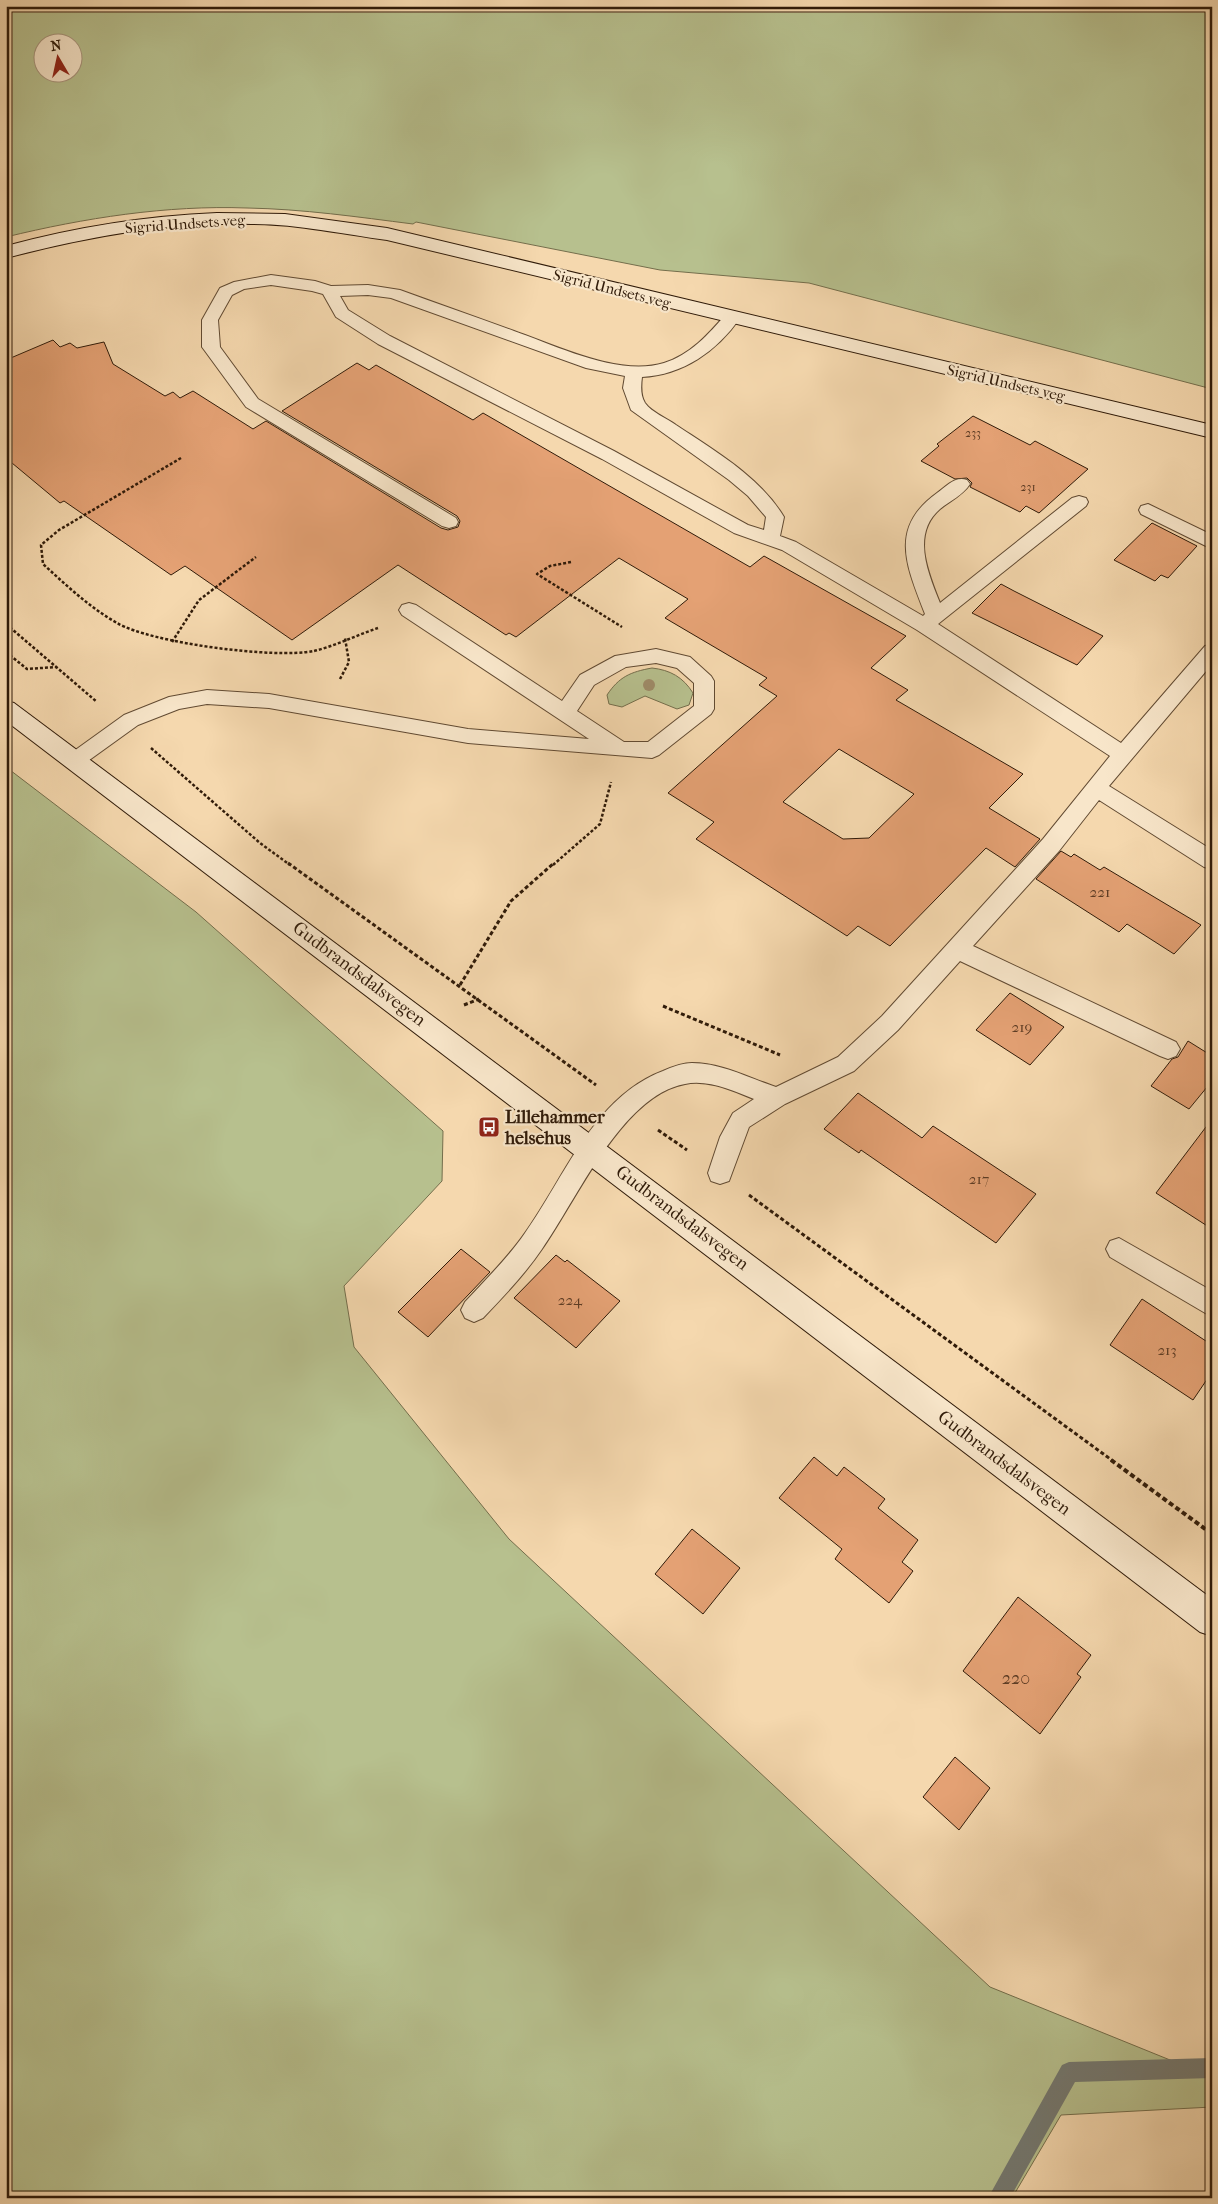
<svg xmlns="http://www.w3.org/2000/svg" width="1218" height="2204" viewBox="0 0 1218 2204" font-family="'IM FELL French Canon',serif">
  <style>
    .green { fill: #b7c08e; stroke: #746e4c; fill-rule: evenodd }
    .lines { fill: none; stroke-linecap: round; stroke-linejoin: round }
    .stream { fill: #747971; fill-rule: evenodd }
    .building { fill: #e4a174; stroke: #301b09; fill-rule: evenodd }
    .lane-casing { stroke: #614a32; stroke-width: 2 }
    .secondary-casing { stroke: #301b09; stroke-width: 2 }
    .path-far2 { stroke: #301b09; stroke-width: 2.5; stroke-dasharray: 3 2; stroke-linecap: butt }
    .path-far1 { stroke: #301b09; stroke-width: 3; stroke-dasharray: 4 2.5; stroke-linecap: butt }
    .path { stroke: #301b09; stroke-width: 4; stroke-dasharray: 5 3; stroke-linecap: butt }
    .lane { fill: #f8e6ca; fill-rule: evenodd }
    .secondary { fill: #f8e6ca; fill-rule: evenodd }
    .tree { fill: #9f8c69 }
    .labels { text-anchor: middle; dominant-baseline: central; stroke-width: 4.5; stroke-linejoin: round; paint-order: stroke }
    .far-number-label { font-size: 12px; fill: #5d3c24 }
    .far-street-label { font-size: 15px; fill: #301b09; stroke: #f8e6ca }
    .number-label { font-size: 15px; fill: #5d3c24 }
    .street-label { font-size: 18px; fill: #301b09; stroke: #f8e6ca }
    .poi-label { font-size: 18px; font-weight: bold; fill: #301b09; stroke: #f8e6ca; text-anchor: start }
    .near-number-label { font-size: 18px; fill: #5d3c24 }
  </style>
  <rect width="100%" height="100%" fill="#f5d8ae"/>
  <filter id="stains"><feTurbulence type="fractalNoise" baseFrequency=".004" numOctaves="4"/><feColorMatrix values="0 0 0 0 .2 0 0 0 0 .09 0 0 0 0 .02 0 0 0 .5 -.17"/></filter>
  <radialGradient id="worn" r=".72"><stop offset=".6" stop-color="#630" stop-opacity="0"/><stop offset="1" stop-color="#630" stop-opacity=".3"/></radialGradient>
  <g class="green">
    <path d="M6,6H1212V389L809,283L660,270L416,222L413,224C358,217 303,209 247,208C167,205 84,218 6,237ZM42,42H72V72H42Z"/>
    <path d="M652,668C670,670 683,677 693,693L689,705L677,709L645,696L622,707L609,704L607,695C619,677 630,672 652,668Z"/>
    <polygon points="6,767 196,912 443,1131 442,1181 344,1286 354,1347 509,1539 990,1987 1212,2077 1212,2107 1061,2115 1012,2198 6,2198"/>
  </g>
  <g class="lines">
    <polygon class="stream" points="1212,2058 1212,2078 1075,2082 1010,2198 988,2198 1062,2065 1069,2062"/>
  </g>
  <g class="building">
    <path d="M53,340L60,347L70,343L77,348L104,342L113,364L165,396L173,392L180,398L193,391L253,429L266,421L441,528L448,530L458,527L460,521L457,516L282,411L357,363L369,370L376,365L473,420L483,413L750,567L764,556L906,636L871,668L908,690L896,700L1023,774L989,808L1040,839L1015,867L986,848L890,946L858,926L847,936L696,839L714,822L668,793L777,696L759,685L767,678L665,618L688,599L619,558L516,637L509,633L506,635L398,565L292,640L185,566L171,575L64,501L60,503L6,458V360ZM839,749L914,794L869,838L843,839L783,802Z"/>
    <polygon points="973,416 1030,445 1035,441 1088,469 1039,513 1026,506 1020,512 970,487 972,483 967,478 955,479 921,461 939,446 937,444"/>
    <polygon points="1152,523 1197,546 1168,578 1161,575 1155,581 1114,560"/>
    <polygon points="1001,584 1014,591 1103,636 1077,665 972,613"/>
    <polygon points="1061,851 1071,857 1074,854 1100,870 1104,867 1201,925 1174,954 1127,924 1119,932 1036,879"/>
    <polygon points="1010,993 1064,1027 1030,1065 976,1030"/>
    <polygon points="1188,1041 1212,1056 1212,1081 1189,1109 1151,1086 1172,1059 1178,1057"/>
    <polygon points="858,1093 922,1138 933,1126 1036,1194 996,1243 861,1150 859,1153 824,1129"/>
    <polygon points="1212,1119 1212,1229 1156,1193"/>
    <polygon points="461,1249 490,1272 428,1337 398,1312"/>
    <polygon points="556,1255 565,1262 567,1260 620,1301 576,1348 514,1298"/>
    <polygon points="1142,1299 1212,1345 1212,1372 1193,1400 1110,1345"/>
    <polygon points="814,1457 837,1476 844,1467 885,1499 878,1508 918,1540 902,1562 913,1571 889,1603 835,1559 842,1549 779,1498"/>
    <polygon points="692,1529 740,1568 703,1614 655,1574"/>
    <polygon points="1018,1597 1091,1655 1077,1674 1081,1677 1040,1734 963,1671"/>
    <polygon points="955,1757 990,1788 959,1830 923,1797"/>
  </g>
  <g class="lines">
    <g class="lane-casing">
      <g id="lane">
        <path d="M271,275L315,281L331,286L368,285L400,290C438,304 476,317 514,331C557,346 619,377 664,363C690,355 709,334 726,314H738L740,318C717,351 683,375 642,377C641,385 640,395 645,403C651,412 668,419 676,425C715,451 760,477 784,517L780,536L796,542L923,616L925,614C907,567 888,528 937,493C947,486 955,476 967,480L970,484C963,495 950,501 940,509C911,534 928,573 940,603L1072,498L1079,496L1086,498L1088,502L1086,506L938,624L1121,743L1205,646L1212,644V664L1109,786L1212,850V869L1204,867L1099,800L1059,851L973,946L1176,1042L1180,1049L1176,1056L1168,1059L1160,1056L960,961L898,1030L854,1071L785,1104L749,1127L729,1181L720,1184L711,1181L708,1173L720,1137L733,1113L754,1099C733,1091 708,1079 685,1084C622,1095 576,1201 542,1249C525,1274 504,1296 483,1318L474,1322L465,1318L461,1310L465,1302C486,1279 508,1258 525,1233C565,1177 594,1097 663,1071C672,1067 682,1063 692,1063C721,1063 749,1078 776,1087L838,1057L882,1016L1043,839L1110,756L917,630L782,550L734,533L602,459L378,344L336,317L323,294L312,291L271,285L244,289L232,295L218,320L220,347L258,399L456,518L458,522L456,526L449,528L442,526L246,407L205,351L202,347V320L220,288L234,282ZM368,295L391,298L586,368L625,376L623,388L631,410L729,480L748,496L766,517L764,530L748,525L614,451L390,336L348,310L340,296Z"/>
        <polygon points="1148,504 1212,535 1212,549 1141,514 1139,510 1141,506"/>
        <path d="M409,603L416,605L562,701L580,675L615,656L656,649L690,657L711,676L714,681V709L711,714L659,755L652,758L468,743L269,708L207,704L179,709L138,725L81,766L74,769L67,766L64,761L67,756L124,715L169,697L207,690L269,694L468,729L589,739L402,615L399,610L402,605ZM656,663L677,668L694,683V706L648,742H624L577,711L594,685L626,667Z"/>
        <polygon points="1119,1238 1212,1291 1212,1317 1110,1257 1106,1249 1110,1241"/>
      </g>
    </g>
    <g class="secondary-casing">
      <g id="secondary">
        <path d="M217,213L285,214L387,228L1212,425V438L387,240C342,234 297,224 251,224C167,222 87,237 6,258V246C76,227 145,216 217,213Z"/>
        <polygon points="6,701 14,703 1212,1599 1212,1636 1200,1632 6,721"/>
      </g>
    </g>
    <g class="path-far2">
      <path d="M181,458L59,530L41,545L43,564C66,585 89,607 117,623C151,643 275,659 314,651C335,646 357,635 378,628"/>
      <polyline points="571,562 550,566 537,574 622,627"/>
      <polyline points="6,624 97,702"/>
      <polyline points="172,642 199,600 256,557"/>
      <polyline points="6,652 27,669 56,667"/>
      <polyline points="340,679 349,662 345,638"/>
      <polyline points="151,748 260,843 290,865"/>
      <polyline points="553,865 600,824 611,782"/>
    </g>
    <g class="path-far1">
      <polyline points="288,863 596,1085"/>
      <polyline points="460,985 511,901 554,863"/>
      <polyline points="464,1005 479,999"/>
      <polyline points="663,1006 780,1055"/>
      <polyline points="658,1130 687,1150"/>
      <polyline points="749,1195 1113,1461"/>
    </g>
    <polyline class="path" points="1111,1460 1212,1534"/>
    <use href="#lane" class="lane"/>
    <use href="#secondary" class="secondary"/>
  </g>
  <circle class="tree" cx="649" cy="685" r="6"/>
  <defs>
    <g id="bus-square" transform="scale(1.125)"><rect x="-9" y="-9" width="18" height="18" rx="4" fill="#8f2418" stroke="#f8e6ca"/><path d="M-5-6H5V4H4V6H2V4H-2V6H-4V4H-5ZM-3.5-4V0h7V-4ZM-3.5 1.2v1.5H-2V1.2ZM2 1.2v1.5H3.5V1.2Z" fill="#fff"/></g>
  </defs>
  <g fill-rule="evenodd">
    <use href="#bus-square" x="489" y="1127"/>
  </g>
  <g class="labels">
    <g class="far-number-label">
      <text x="973" y="433">233</text>
      <text x="1028" y="487">231</text>
    </g>
    <g class="far-street-label">
      <text transform="translate(185 224) rotate(-4)">Sigrid Undsets veg</text>
      <text transform="translate(612 289) rotate(14)">Sigrid Undsets veg</text>
      <text transform="translate(1006 383) rotate(13)">Sigrid Undsets veg</text>
    </g>
    <g class="number-label">
      <text x="1100" y="892">221</text>
      <text x="1022" y="1027">219</text>
      <text x="979" y="1179">217</text>
      <text x="570" y="1300">224</text>
      <text x="1167" y="1350">213</text>
    </g>
    <g class="street-label">
      <text transform="translate(359 974) rotate(37)">Gudbrandsdalsvegen</text>
      <text transform="translate(682 1218) rotate(37)">Gudbrandsdalsvegen</text>
      <text transform="translate(1004 1463) rotate(37)">Gudbrandsdalsvegen</text>
    </g>
    <g class="poi-label">
      <text x="505" y="1117">Lillehammer<tspan x="505" dy="21">helsehus</tspan></text>
    </g>
    <g class="near-number-label">
      <text x="1016" y="1678">220</text>
    </g>
  </g>
  <rect width="1218" height="2204" fill="none" stroke="#f5d8ae" stroke-width="25"/>
  <rect x="8" y="8" width="1203" height="2189" fill="none" stroke="#301b09" stroke-width="2.5"/>
  <rect x="12" y="12" width="1193" height="2179" fill="none" stroke="#301b09"/>
  <g transform="translate(58 58) rotate(351)"><circle r="24" fill="#f8e6ca" stroke="#a8957d"/>
  <path d="M0-4L9 19L0 12L-9 19Z" fill="#8f2418"/>
  <text y="-8" font-size="14" font-weight="bold" text-anchor="middle" fill="#301b09">N</text>
  </g>
  <rect width="100%" height="100%" filter="url(#stains)"/>
  <rect width="100%" height="100%" fill="url(#worn)"/>
</svg>
